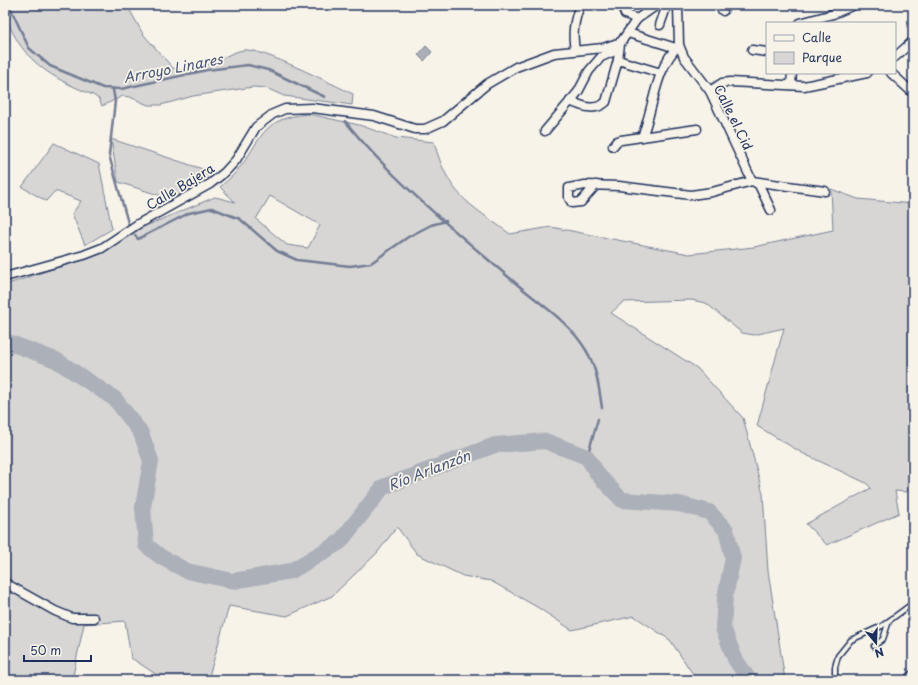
<svg xmlns="http://www.w3.org/2000/svg" width="918" height="685" viewBox="0 0 918 685" font-family="'Playpen Sans',sans-serif">
  <style>
    .green { fill: #d7d6d4; stroke: #798299; fill-rule: evenodd }
    .water { fill: #acb0b9; stroke: #727c95 }
    .lines { fill: none; stroke-linecap: round; stroke-linejoin: round }
    .stream { stroke: #727c95; stroke-width: 2.5 }
    .river { stroke: #acb0b9; stroke-width: 16 }
    .lane-casing { stroke: #1b2f5e; stroke-width: 7 }
    .street-casing { stroke: #1b2f5e; stroke-width: 11 }
    .highway-casing { stroke: #1b2f5e; stroke-width: 18 }
    .lane { stroke: #f7f3e8; stroke-width: 4 }
    .street { stroke: #f7f3e8; stroke-width: 8 }
    .highway { stroke: #f7f3e8; stroke-width: 15 }
    .labels { text-anchor: middle; dominant-baseline: central; stroke-width: 3.5; stroke-linejoin: round; paint-order: stroke }
    .street-label { font-size: 13px; fill: #1b2f5e; stroke: #f7f3e8 }
    .water-label { font-size: 14px; font-style: italic; fill: #465679; stroke: #f7f3e8 }
  </style>
  <rect width="100%" height="100%" fill="#f7f3e8"/>
  <filter id="ink" filterUnits="userSpaceOnUse"><feTurbulence type="fractalNoise" baseFrequency=".025" numOctaves="2"/><feDisplacementMap in="SourceGraphic" scale="8" xChannelSelector="R" yChannelSelector="G"/><feConvolveMatrix kernelMatrix="1 2 1 2 8 2 1 2 1" color-interpolation-filters="sRGB"/></filter>
  <g filter="url(#ink)">
    <g class="green">
      <path d="M5,5H127L143,34L173,68C194,78 223,54 243,50C260,47 334,85 353,94L352,105L284,96L266,88L253,87L193,96L161,105H148L130,97L123,96L102,106L99,99L93,95C59,81 29,66 12,31C8,22 5,15 5,5Z"/>
      <path d="M309,114L359,125L396,138L434,142C449,196 467,202 510,234L551,227L689,254L754,247L833,230L831,189L858,199L913,204V471L907,492L895,491L899,513L827,545L806,524L871,488L866,483L802,453L757,426L784,328L754,335L742,333L706,303L691,300L623,302L611,313L697,368L743,418L763,494L768,571L785,680H697L670,640L634,616L572,630L537,607L491,581L463,576L417,554L397,527L377,553L332,596L287,616L229,606L208,680H165L131,658L125,621L84,624L72,680H5V285L103,252L141,228L215,197L235,202L220,187C225,182 231,178 236,172C263,141 258,118 309,114ZM270,196L320,225L308,248L287,245L256,219Z"/>
      <polygon points="111,139 215,173 201,185 171,199 118,182"/>
      <polygon points="54,143 99,164 112,229 85,245 72,214 81,201 55,191 46,201 22,187"/>
    </g>
    <polygon class="water" points="426,46 432,52 424,61 418,55"/>
    <g class="lines">
      <g class="stream">
        <polyline points="9,5 29,48 50,66 103,88 121,89 207,70 248,65 268,70 325,97"/>
        <polyline points="113,90 115,101 109,155 128,223"/>
        <path d="M345,121C393,181 454,230 512,280C537,302 568,320 586,350C597,368 599,388 602,408"/>
        <polyline points="135,235 138,239 189,213 212,208 240,219 277,251 297,260 350,266 371,263 408,237 431,225 446,221"/>
        <polyline points="587,457 598,419"/>
      </g>
      <polyline class="river" points="5,341 56,360 115,399 141,433 151,461 143,507 146,545 161,557 187,571 233,581 291,571 340,542 383,487 495,445 545,441 587,457 599,476 622,500 679,504 709,512 726,530 733,558 725,597 723,628 735,659 749,680"/>
      <g class="lane-casing">
        <g id="lane">
          <polyline points="874,646 883,639 889,621"/>
          <polyline points="835,680 835,667 838,656 851,640 882,626 913,603"/>
        </g>
      </g>
      <g class="street-casing">
        <g id="street">
          <polyline points="622,5 625,14 637,19"/>
          <polyline points="678,5 679,45 684,57 710,91 752,181"/>
          <polyline points="718,5 723,11"/>
          <polyline points="800,23 833,14 854,5"/>
          <polyline points="660,25 667,5"/>
          <polyline points="628,33 676,48"/>
          <path d="M575,50C572,33 574,21 580,5"/>
          <polyline points="752,50 767,52"/>
          <polyline points="895,57 913,41"/>
          <polyline points="618,60 661,73"/>
          <polyline points="891,73 913,93"/>
          <polyline points="791,85 792,73"/>
          <polyline points="710,91 722,83 730,82 804,86 867,73"/>
          <path d="M570,101C581,106 595,112 606,102L618,60L620,44"/>
          <polyline points="545,131 578,92 589,71 601,57 615,51 621,42"/>
          <path d="M642,137C654,107 655,68 679,45"/>
          <polyline points="613,146 617,141 621,140 697,129"/>
          <polyline points="753,181 759,185 771,210"/>
          <polyline points="596,185 581,202 572,203 569,198 569,188 585,185 619,186 691,195 712,192 752,181 825,191"/>
          <polyline points="5,277 84,255 102,248 138,224 210,184 225,172 236,160 256,127 273,114 285,109 312,108 374,116 415,129 425,129 443,121 487,84 516,67 554,53 603,48 621,42 637,19 657,5"/>
          <polyline points="5,583 55,611 72,618 94,618"/>
        </g>
      </g>
      <g class="highway-casing">
        <polyline id="highway" points="912,680 913,679"/>
      </g>
      <use href="#lane" class="lane"/>
      <use href="#street" class="street"/>
      <use href="#highway" class="highway"/>
    </g>
  </g>
  <g class="labels">
    <g class="street-label">
      <text transform="translate(734 117) rotate(64)">Calle el Cid</text>
      <text transform="translate(180 186) rotate(-31)">Calle Bajera</text>
    </g>
    <g class="water-label">
      <text transform="translate(173 68) rotate(-11)">Arroyo Linares</text>
      <text transform="translate(429 470) rotate(-21)">Río Arlanzón</text>
    </g>
  </g>
  <rect width="918" height="685" fill="none" stroke="#f7f3e8" stroke-width="20"/>
  <rect x="10" y="10" width="898" height="665" fill="none" stroke="#1b2f5e" stroke-width="1.5" filter="url(#ink)"/>
  <rect x="766" y="22" width="130" height="52" fill="#f7f3e8" stroke="#9fa5b1"/>
  <rect x="774" y="35" width="20" height="6" fill="#f7f3e8" stroke="#9fa5b1"/>
  <text x="802" y="42" font-size="12" fill="#1b2f5e">Calle</text>
  <rect x="774" y="52" width="20" height="12" fill="#d7d6d4" stroke="#9fa5b1"/>
  <text x="802" y="62" font-size="12" fill="#1b2f5e">Parque</text>
  <g transform="translate(876 643) rotate(161)" stroke="#f7f3e8" stroke-width="3" paint-order="stroke">
  <path d="M0-3L7 15L0 10L-7 15Z" fill="#1b2f5e"/>
  <text y="-6" font-size="11" font-weight="bold" text-anchor="middle" fill="#1b2f5e">N</text>
  </g>
  <path d="M24 655v6h67v-6" fill="none" stroke="#1b2f5e" stroke-width="2"/>
  <text x="30" y="655" font-size="12" fill="#1b2f5e" stroke="#f7f3e8" stroke-width="3" paint-order="stroke">50 m</text>
</svg>
